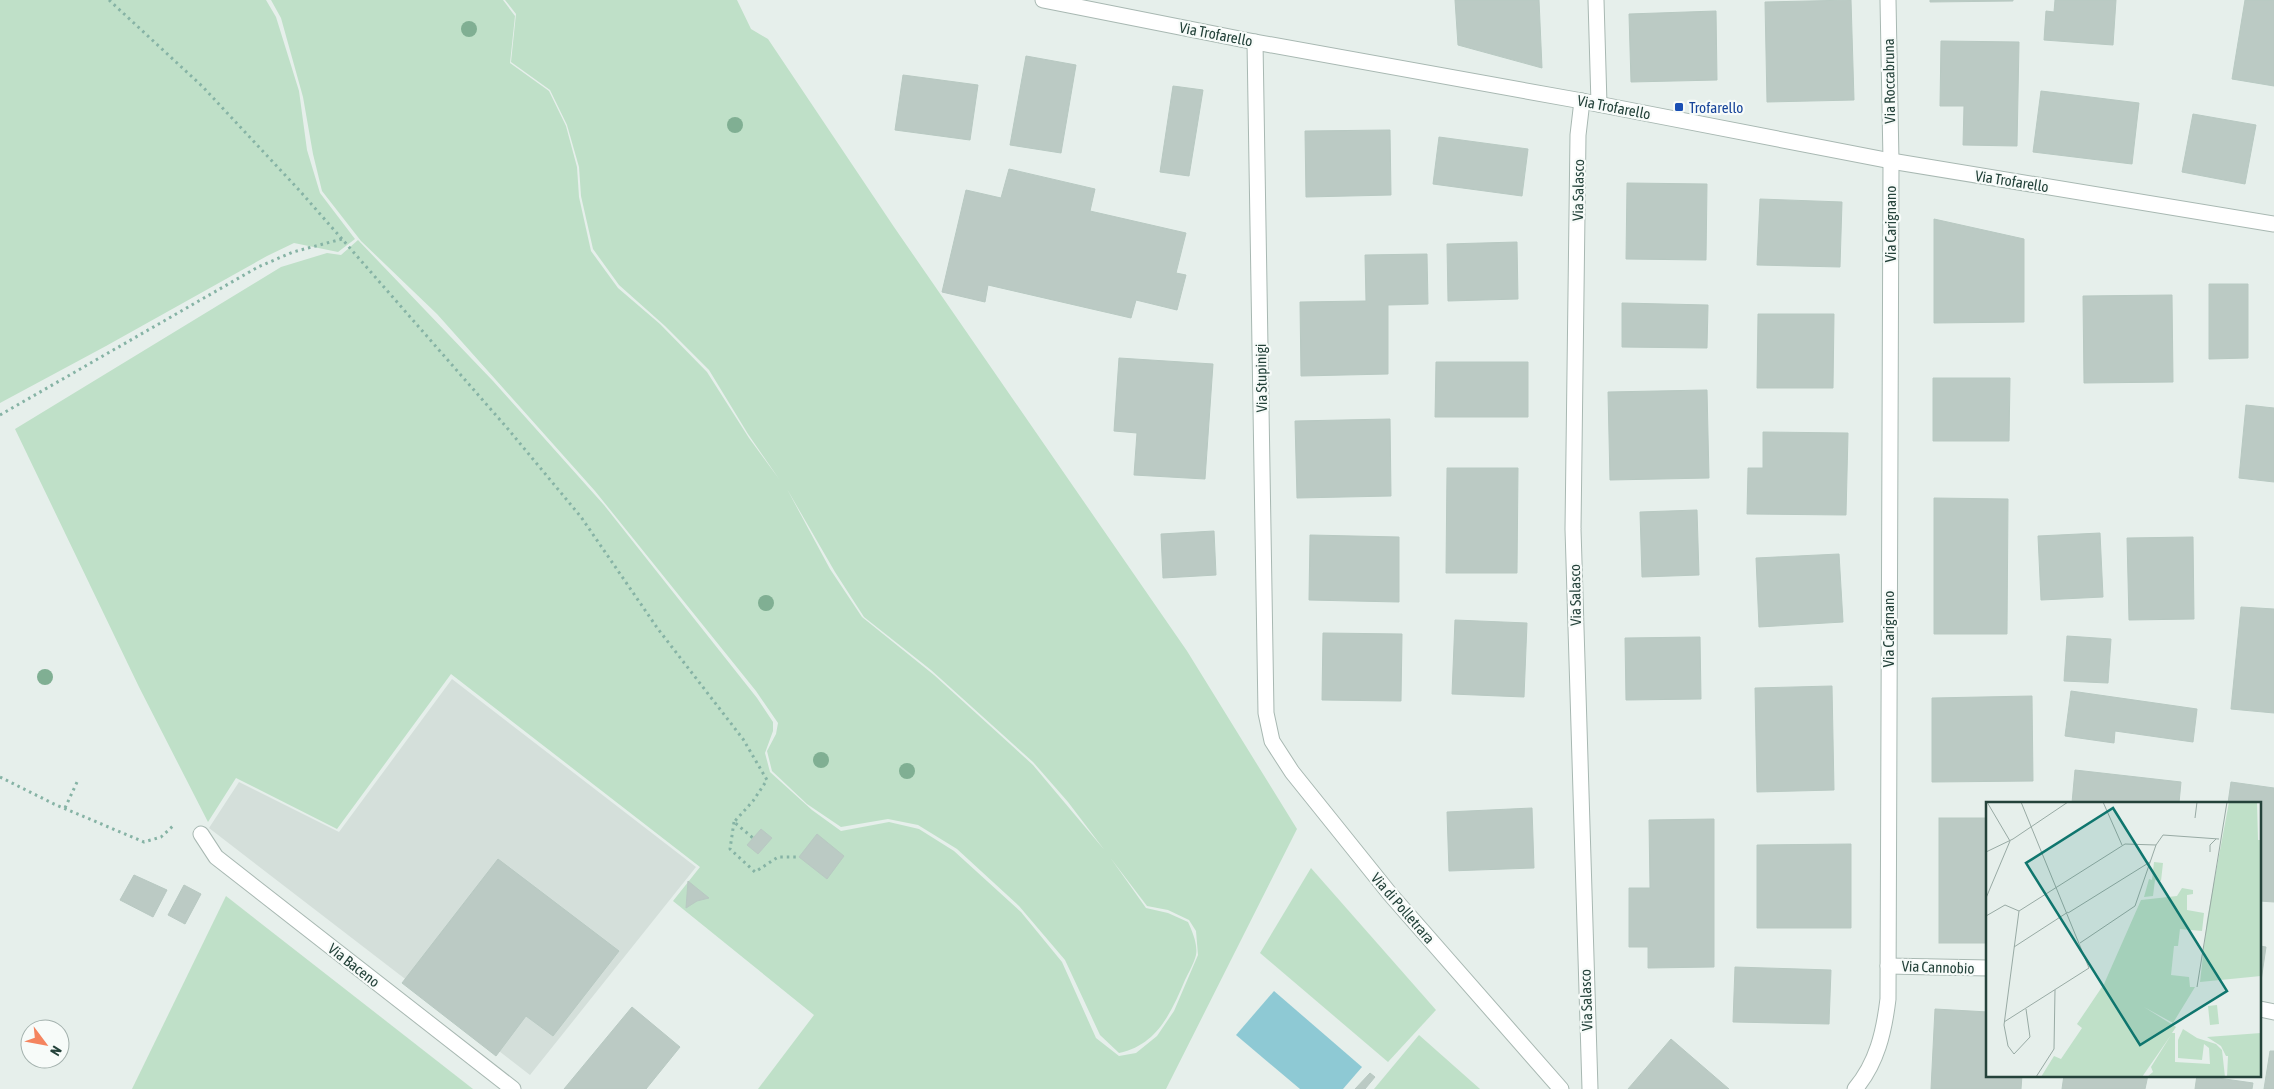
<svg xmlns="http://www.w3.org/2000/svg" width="2274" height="1089" viewBox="0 0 2274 1089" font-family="'Asap Condensed',sans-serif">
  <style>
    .built { fill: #d4dfda }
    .green { fill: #bfe0c8 }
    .water { fill: #8ec9d4 }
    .building { fill: #bbcac4; stroke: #b8c9c2 }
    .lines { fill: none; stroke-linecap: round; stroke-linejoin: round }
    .minor-casing { stroke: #a8b8b2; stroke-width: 17 }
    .path { stroke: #86b3a5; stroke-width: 3; stroke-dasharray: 2.5 4; stroke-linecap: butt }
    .minor { stroke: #fff; stroke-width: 15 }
    .tree { fill: #80af93 }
    .transit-dot { fill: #1a4fb4; stroke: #f7fbf9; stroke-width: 2 }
    .labels { text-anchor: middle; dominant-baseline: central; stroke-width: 4.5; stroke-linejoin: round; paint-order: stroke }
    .street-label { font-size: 15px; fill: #24423a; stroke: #f7fbf9 }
    .transit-label { font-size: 15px; fill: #164399; stroke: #f7fbf9; text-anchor: start }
    .inset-road { fill: none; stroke: #98aaa4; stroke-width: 1 }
    .view { fill: #0f766e; fill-opacity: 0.15; stroke: #0f766e; stroke-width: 2.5 }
    .inset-edge { fill: none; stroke: #24423a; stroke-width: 2.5 }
  </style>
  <rect width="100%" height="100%" fill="#e6efeb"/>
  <polygon class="built" points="452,679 696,867 530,1075 209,828 239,782 339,832"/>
  <g class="green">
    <polygon points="0,0 266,0 276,17 299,91 307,150 320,193 355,239 338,252 294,243 267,256 106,346 0,403"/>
    <path d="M271,0H503L515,16L510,63L549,91L566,126L577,167L579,197L591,251L618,288L660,324L707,372L749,438L779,479L748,434L709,370L665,326L619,285L593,249L581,196L579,167L567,125L550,90L511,62L516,14L505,0H737L751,29L768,39L894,227L1187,651L1297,829L1166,1089H758L814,1015L673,901L700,867L451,674L337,829L236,778L208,822L139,687L15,429L281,267L327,253L341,255L358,240L493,381L604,505L757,698L773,722V731L765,753L770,772L812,810L841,831L889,822L919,829L954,851L1021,912L1062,962L1096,1038L1119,1056L1136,1053L1157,1036L1174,1011L1198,955L1196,931L1189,920L1168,910L1147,906L1068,802L1033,762L931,670L864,617L835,572L787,489L830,569L862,617L934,675L1033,765L1107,853L1146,908L1168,913L1188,922C1192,931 1198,944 1196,955C1194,963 1189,972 1185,980C1171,1013 1157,1045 1119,1053L1100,1035L1065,960L1019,906L957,849L918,825L888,819L841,827L807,804L772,771L767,751L776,734L778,723L756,691L595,491L437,314L361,241L322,191L313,154L303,97L281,18Z"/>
    <polygon points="1311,868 1436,1010 1388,1062 1260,953"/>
    <polygon points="226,896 473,1089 132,1089"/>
    <polygon points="1419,1035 1480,1089 1374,1089"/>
  </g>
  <polygon class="water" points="1274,991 1362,1067 1343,1089 1300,1089 1236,1035"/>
  <g class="building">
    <polygon points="1455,0 1539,0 1542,68 1458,45"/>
    <polygon points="1851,0 1854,100 1767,102 1765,2"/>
    <polygon points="1930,0 2013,0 2013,1 1930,2"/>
    <polygon points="2055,0 2116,0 2113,45 2044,40 2046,11 2054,12"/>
    <polygon points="2245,0 2274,0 2274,86 2232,79"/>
    <polygon points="1716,11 1717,80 1631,82 1629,14"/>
    <polygon points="1941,41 2019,42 2017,146 1963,145 1964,106 1940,106"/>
    <polygon points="1026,56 1076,65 1061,153 1010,145"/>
    <polygon points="903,75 978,85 970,140 895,130"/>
    <polygon points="1173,86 1203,90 1189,176 1160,172"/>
    <polygon points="2041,91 2139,103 2132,164 2033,152"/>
    <polygon points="2193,114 2256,125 2245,184 2182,172"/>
    <polygon points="1390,130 1391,195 1306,197 1305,131"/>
    <polygon points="1439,137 1528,149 1522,196 1433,184"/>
    <polygon points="1009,169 1095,189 1090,211 1186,233 1176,273 1186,275 1177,310 1136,300 1131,318 988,285 985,302 942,292 966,190 1001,198"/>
    <polygon points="1627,183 1707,184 1706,260 1626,259"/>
    <polygon points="1760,199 1842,202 1840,267 1757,265"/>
    <polygon points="1934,219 2024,239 2024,322 1934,323"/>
    <polygon points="1517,242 1518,299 1448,301 1447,244"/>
    <polygon points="1427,254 1428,304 1388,305 1388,374 1301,376 1300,302 1366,301 1365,255"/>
    <polygon points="2209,284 2248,284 2248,358 2209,359"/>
    <polygon points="2172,295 2173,382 2084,383 2083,296"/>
    <polygon points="1622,303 1708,305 1707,348 1622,347"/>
    <polygon points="1758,314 1834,314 1833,388 1757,388"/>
    <polygon points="1119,358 1213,364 1205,479 1134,475 1137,433 1114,431"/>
    <polygon points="1436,362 1528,362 1528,417 1435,417"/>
    <polygon points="1933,378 2010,378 2009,441 1933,441"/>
    <polygon points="1707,390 1709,478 1610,480 1608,392"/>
    <polygon points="2246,405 2274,408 2274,482 2239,478"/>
    <polygon points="1390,419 1391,496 1297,498 1295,421"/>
    <polygon points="1763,432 1848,433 1846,515 1747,514 1748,468 1763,468"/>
    <polygon points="1447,468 1518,468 1517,573 1446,573"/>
    <polygon points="1934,498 2008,499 2007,634 1934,634"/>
    <polygon points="1697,510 1699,575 1642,577 1640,512"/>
    <polygon points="1214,531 1216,575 1163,578 1161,534"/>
    <polygon points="2100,533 2103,597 2041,600 2038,536"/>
    <polygon points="1310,535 1399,537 1399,602 1309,600"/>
    <polygon points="2193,537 2194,619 2129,620 2127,538"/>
    <polygon points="1839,554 1843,622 1759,627 1756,558"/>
    <polygon points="2241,607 2274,609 2274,713 2231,709"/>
    <polygon points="1455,620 1527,623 1524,697 1452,694"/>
    <polygon points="1323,633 1402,634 1401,701 1322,700"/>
    <polygon points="2067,636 2111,639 2108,683 2064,681"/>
    <polygon points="1700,637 1701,699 1626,700 1625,638"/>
    <polygon points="1832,686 1834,790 1757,792 1755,688"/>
    <polygon points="2071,691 2197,709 2193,742 2115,731 2114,743 2065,736"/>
    <polygon points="2032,696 2033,781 1932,782 1932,698"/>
    <polygon points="2075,770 2181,782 2179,803 2072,803"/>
    <polygon points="2231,782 2274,788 2274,902 2260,901 2260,803 2228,803"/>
    <polygon points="1532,808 1534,868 1449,871 1447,812"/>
    <rect x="1939" y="818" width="49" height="125"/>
    <polygon points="1714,819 1714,967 1648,968 1648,947 1629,947 1629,888 1650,888 1649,820"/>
    <polygon points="761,829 772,838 758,854 747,845"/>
    <polygon points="817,834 844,856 827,879 799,857"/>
    <polygon points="1851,844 1851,928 1757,928 1757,845"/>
    <polygon points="498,859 619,951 553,1036 526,1016 496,1056 402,983"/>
    <polygon points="134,875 167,890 153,917 120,900"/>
    <polygon points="688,881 709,898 697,901 686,908"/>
    <polygon points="184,885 201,894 185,924 168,915"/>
    <polygon points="2260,946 2266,947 2261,981 2260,981"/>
    <polygon points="1735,967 1831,970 1829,1024 1733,1022"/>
    <polygon points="632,1007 680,1047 646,1089 564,1089"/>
    <polygon points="1935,1009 1988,1012 1988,1075 2022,1075 2021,1089 1931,1089"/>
    <polygon points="1671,1039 1729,1089 1628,1089"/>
    <polygon points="2270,1051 2274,1051 2274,1089 2264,1089"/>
    <polygon points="1370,1073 1375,1077 1365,1089 1355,1089"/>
    <polygon points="2064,1075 2148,1075 2145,1089 2062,1089"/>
    <polygon points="2197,1075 2253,1083 2252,1089 2195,1089"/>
  </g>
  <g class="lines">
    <g class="minor-casing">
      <g id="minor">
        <polyline points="1043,0 1255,42 1582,101 1891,161 2274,224"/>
        <polyline points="1596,0 1599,104"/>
        <polyline points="1255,42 1266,713 1272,741 1292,772 1390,894 1561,1089"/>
        <polyline points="1582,101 1578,135 1573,529 1590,1089"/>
        <polyline points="201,834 216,857 513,1089"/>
        <polyline points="1888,966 1988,968"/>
        <polyline points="2260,1009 2274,1012"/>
        <path d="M1855,1089C1877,1063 1884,1032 1888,999L1891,161L1888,0"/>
      </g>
    </g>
    <g class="path">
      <polyline points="109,0 203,87 299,190 342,239"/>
      <polyline points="0,415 258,267 293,252 342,239 508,429 581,517 658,629 743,739 767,780 753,801 734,822 753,838"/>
      <polyline points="0,777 54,804 144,842 161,837 173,826"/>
      <polyline points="65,808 78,780"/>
      <polyline points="734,822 730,849 755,872 778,857 799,857"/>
    </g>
    <use href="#minor" class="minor"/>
  </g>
  <g class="tree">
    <circle cx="469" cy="29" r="8"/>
    <circle cx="735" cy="125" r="8"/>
    <circle cx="766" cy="603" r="8"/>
    <circle cx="45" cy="677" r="8"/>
    <circle cx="821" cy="760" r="8"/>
    <circle cx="907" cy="771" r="8"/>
  </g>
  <rect class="transit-dot" x="1674" y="102" width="10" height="10" rx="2.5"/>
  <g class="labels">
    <g class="street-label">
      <text transform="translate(1216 34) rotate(11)">Via Trofarello</text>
      <text transform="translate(1889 81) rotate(-91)">Via Roccabruna</text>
      <text transform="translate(1614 107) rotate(11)">Via Trofarello</text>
      <text transform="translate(2012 181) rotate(9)">Via Trofarello</text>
      <text transform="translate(1578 190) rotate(-89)">Via Salasco</text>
      <text transform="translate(1890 224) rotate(-90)">Via Carignano</text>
      <text transform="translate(1261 378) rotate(-91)">Via Stupinigi</text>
      <text transform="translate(1575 595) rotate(-91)">Via Salasco</text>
      <text transform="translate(1888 629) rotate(-90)">Via Carignano</text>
      <text transform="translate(1403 908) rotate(49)">Via di Polletrara</text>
      <text transform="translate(354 965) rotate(38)">Via Baceno</text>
      <text transform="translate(1938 967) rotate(2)">Via Cannobio</text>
      <text transform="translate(1586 1000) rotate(-92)">Via Salasco</text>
    </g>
    <g class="transit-label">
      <text x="1689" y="107">Trofarello</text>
    </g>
  </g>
  <g transform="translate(1986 802)">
    <rect width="275" height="275" fill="#e6efeb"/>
    <path d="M243,0H271L272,38H275V174L214,180L221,118ZM168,60L177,61L175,79L169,78L167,94L158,95L163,77L166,78ZM196,86L207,88V92L201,93V108L218,111L216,129L194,127L192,144H188L185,173L203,175L204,185H209L187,221L158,205L190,225L186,231H189V260L224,262L223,246L218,242L216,258L192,256V238L197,227L211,236L230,242L236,248L239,275H161L167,270L165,265L185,233L156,275H55L68,254L75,257L96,226L91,222L118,182L155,98L191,94ZM231,203L233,222L224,223L222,204ZM275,231V275H241L242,254H240L235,244L221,235Z" fill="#bfe0c8"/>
    <path class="inset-road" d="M117,0L136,43M209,16L211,0M0,50L27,37L82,0M224,50V43L230,37M0,96L24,39L1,0M82,111L164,60M0,114L19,103L33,109M94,141L149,104L170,43L177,33L233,37M28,145L82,110M211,185L241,0M40,207L44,235L28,252L22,244L18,223L33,109L139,42L170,43M18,220L103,166L35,0M50,275L68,247L69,188"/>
    <path class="view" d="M127,6L241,189L154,243L40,61Z"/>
    <rect width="275" height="275" class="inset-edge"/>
  </g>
  <g transform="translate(45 1044) rotate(122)"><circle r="24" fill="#f7fbf9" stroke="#a3b1ad"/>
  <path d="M0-4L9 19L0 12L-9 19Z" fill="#f4845f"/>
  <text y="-8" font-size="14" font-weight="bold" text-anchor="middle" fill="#24423a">N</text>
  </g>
</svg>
